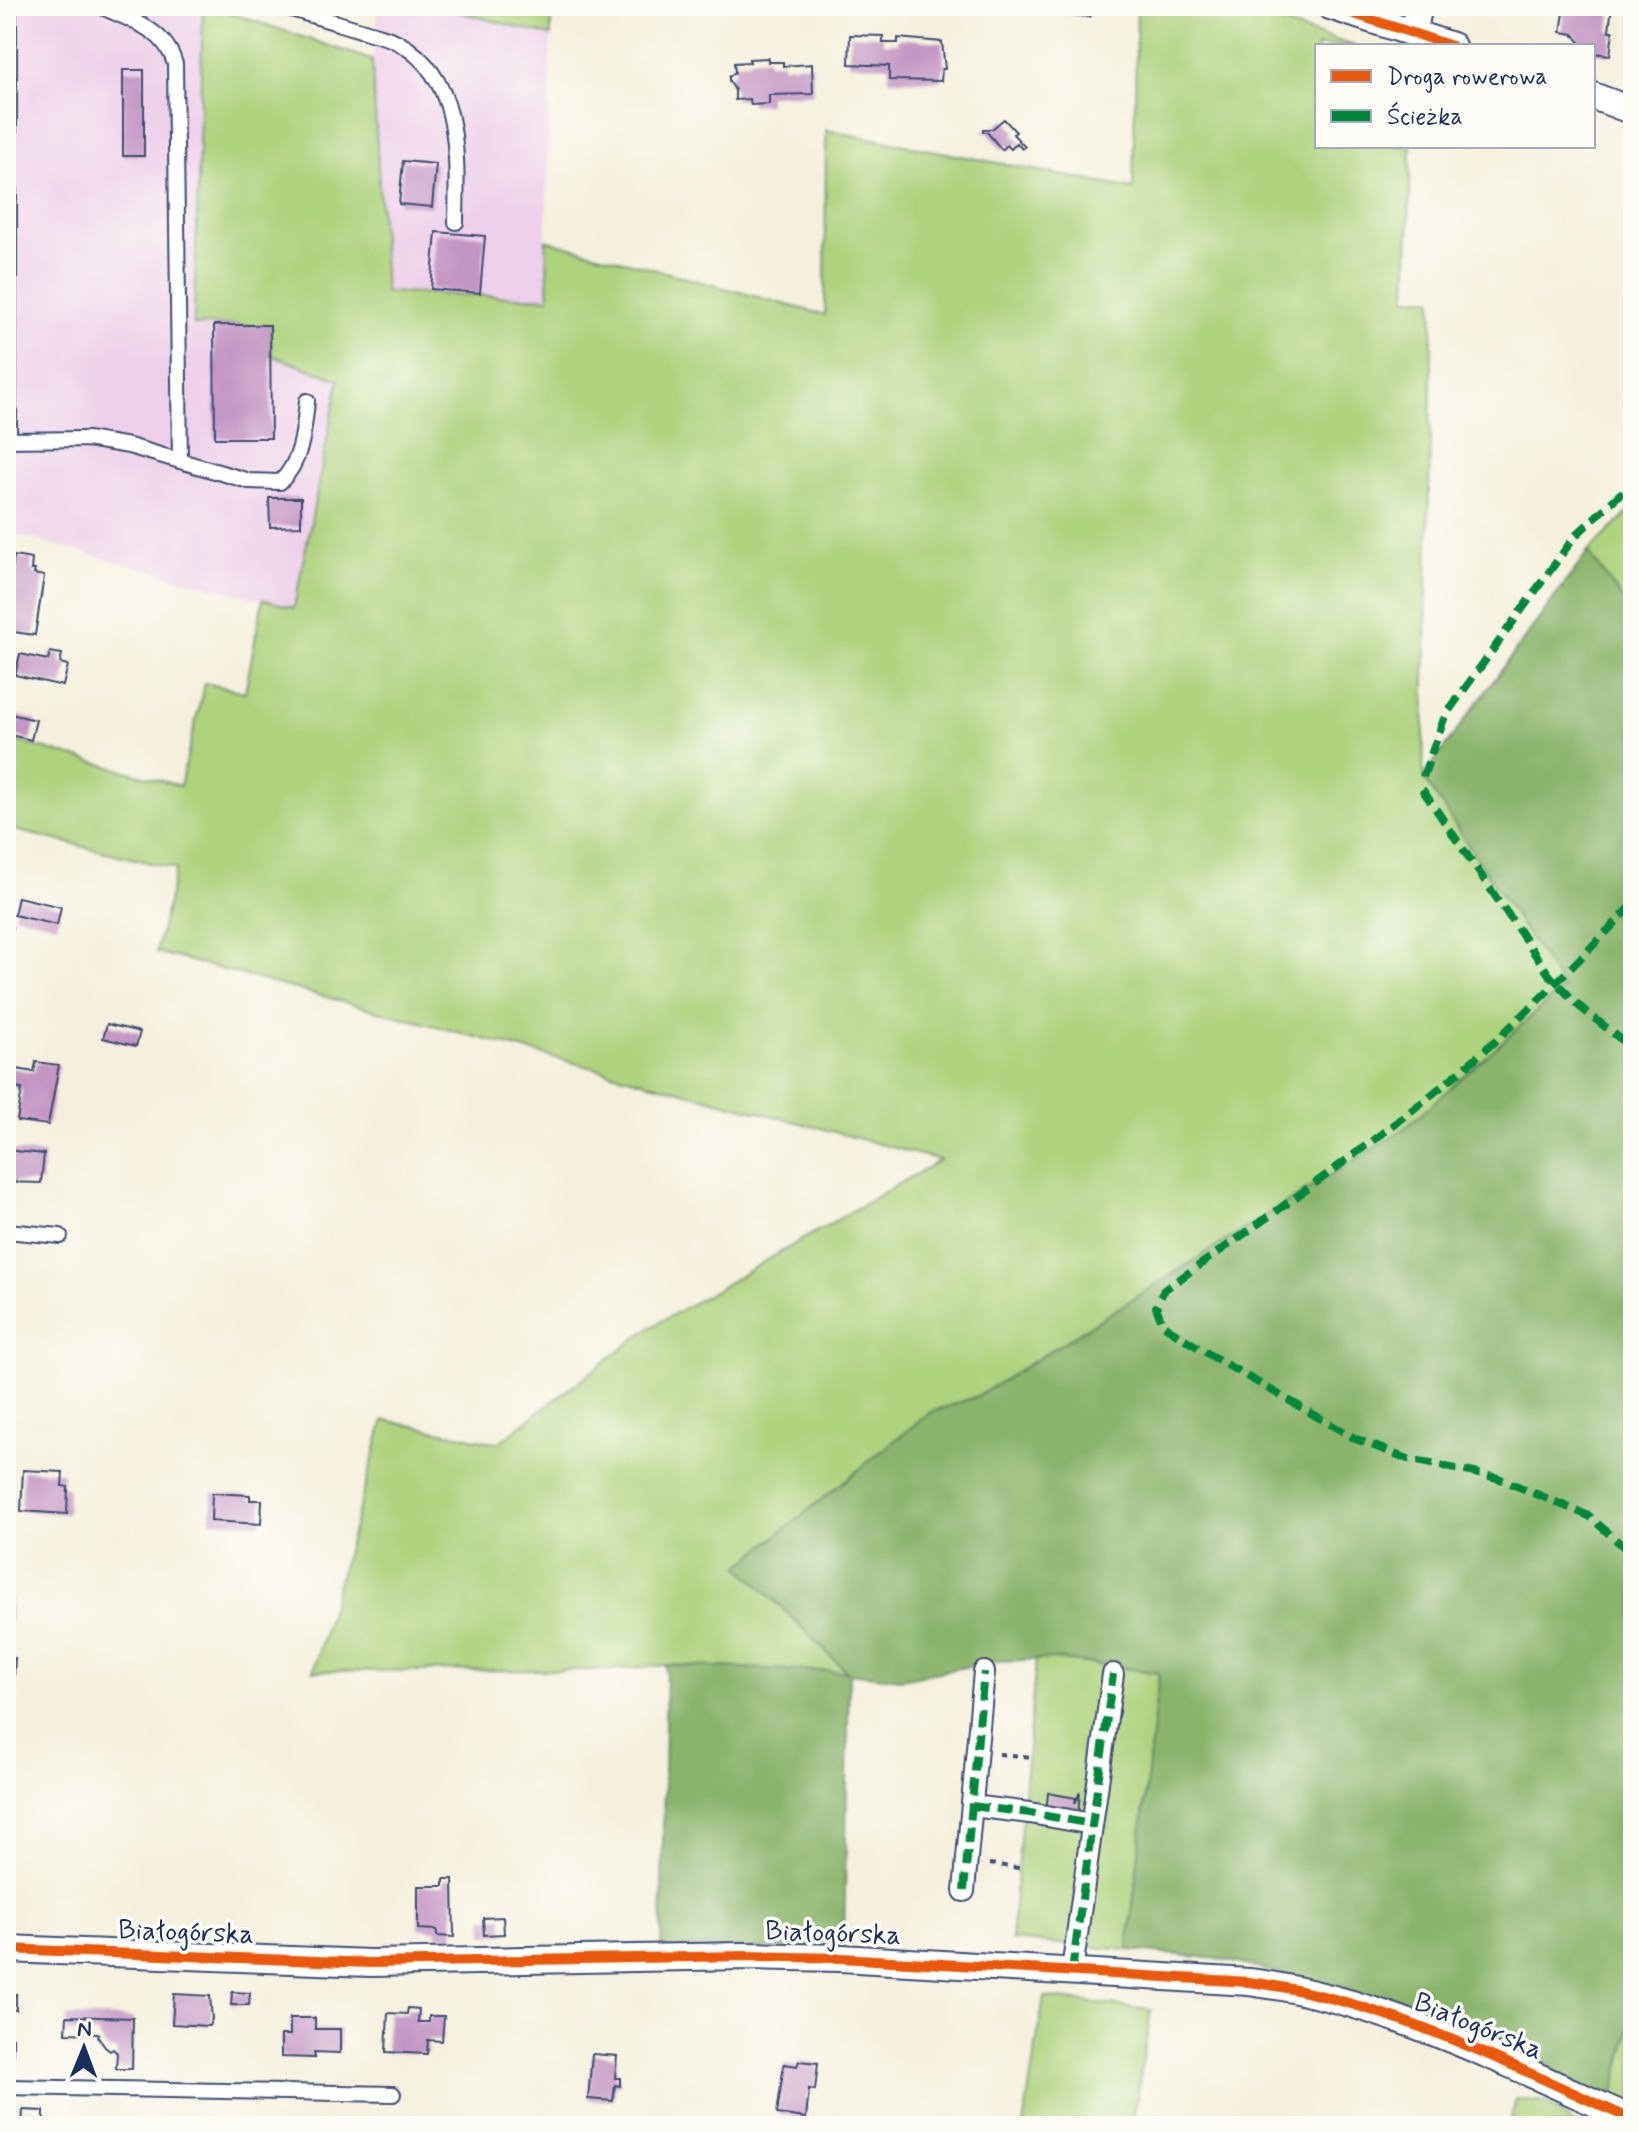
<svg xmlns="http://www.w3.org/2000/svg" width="1639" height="2132" viewBox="0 0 1639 2132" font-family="Mynerve,sans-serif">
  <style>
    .built { fill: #edd0e9 }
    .green { fill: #afd27b; stroke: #65806c; stroke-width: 2 }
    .forest { fill: #8bb46b; stroke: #537264; stroke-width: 2 }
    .building { fill: #c296c2 }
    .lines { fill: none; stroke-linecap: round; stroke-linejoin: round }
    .service-casing { stroke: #3c4c71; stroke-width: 18 }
    .pedestrian-casing { stroke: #3c4c71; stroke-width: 24 }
    .minor-casing { stroke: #3c4c71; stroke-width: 30 }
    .path { stroke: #3c4c71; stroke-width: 4; stroke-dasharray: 6 6; stroke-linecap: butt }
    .service { stroke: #fff; stroke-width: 14 }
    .pedestrian { stroke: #fff; stroke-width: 20 }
    .minor { stroke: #fff; stroke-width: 26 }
    .quiet { stroke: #00873e; stroke-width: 8; stroke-dasharray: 16 8; stroke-linecap: butt }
    .cycleway-casing { stroke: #fdfcf7; stroke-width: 15 }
    .cycleway { stroke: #e8590c; stroke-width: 10 }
    .labels { text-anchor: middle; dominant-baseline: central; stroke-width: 7; stroke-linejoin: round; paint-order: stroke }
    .street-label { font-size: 28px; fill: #1b2f5e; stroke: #fdfcf7 }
  </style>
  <rect width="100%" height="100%" fill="#fdfcf7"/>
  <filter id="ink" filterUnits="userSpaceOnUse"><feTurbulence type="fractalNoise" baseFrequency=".0125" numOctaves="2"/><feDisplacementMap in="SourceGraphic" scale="16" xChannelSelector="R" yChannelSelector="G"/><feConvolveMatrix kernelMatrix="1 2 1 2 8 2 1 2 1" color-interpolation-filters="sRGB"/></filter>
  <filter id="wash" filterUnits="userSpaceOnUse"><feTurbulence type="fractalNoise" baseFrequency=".006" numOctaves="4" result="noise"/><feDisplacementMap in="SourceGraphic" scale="32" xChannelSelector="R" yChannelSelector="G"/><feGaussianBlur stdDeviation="1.8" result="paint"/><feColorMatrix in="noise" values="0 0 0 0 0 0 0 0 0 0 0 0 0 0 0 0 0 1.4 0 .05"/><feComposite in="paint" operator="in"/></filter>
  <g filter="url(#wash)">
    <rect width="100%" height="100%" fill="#f5f0dd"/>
    <g class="built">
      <polygon points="6,6 203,6 195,325 270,325 271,355 339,380 294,609 6,532"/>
      <polygon points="379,6 436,6 551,36 546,240 549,298 385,292 372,60"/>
    </g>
    <g class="green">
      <polygon points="203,6 210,6 372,60 385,292 549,298 546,240 825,315 826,130 1133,189 1137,6 1226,6 1355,46 1317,46 1317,146 1411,146 1407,298 1433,298 1423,777 1564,988 1403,1130 978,1396 929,1413 740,1566 848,1673 666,1665 607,1670 313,1671 384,1420 498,1443 648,1329 940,1160 156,952 176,869 6,828 6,738 180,786 205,683 245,692 263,599 294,608 339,380 271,355 270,325 194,325"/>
      <polygon points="436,6 551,6 551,36"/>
      <polygon points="1633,508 1633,614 1588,552"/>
      <polygon points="1036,1659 1056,1659 1159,1673 1128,1950 1011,1940"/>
      <polygon points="1044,1997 1151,2010 1132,2126 1023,2126"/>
      <polygon points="1633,2017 1633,2109 1612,2099"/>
      <polygon points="1516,2099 1547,2102 1577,2126 1509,2126"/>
    </g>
    <polygon class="forest" points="1588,552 1633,614 1633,2017 1612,2099 1348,1990 1220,1959 1128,1950 1159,1673 1056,1659 997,1661 901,1679 849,1673 844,1948 661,1948 666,1665 847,1672 739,1566 929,1413 978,1396 1403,1130 1563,988 1423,777"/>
    <g id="blocks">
      <g class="building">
        <polygon points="1054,6 1091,6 1090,17 1054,13"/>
        <polygon points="1453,6 1480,6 1479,12"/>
        <polygon points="1565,6 1612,6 1609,31 1613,31 1610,55 1593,53 1593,46 1583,46 1573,34 1561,32"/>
        <polygon points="850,35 883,36 883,43 898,43 898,38 942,42 945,69 942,69 941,81 889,80 889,66 849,64"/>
        <polygon points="768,58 768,62 783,62 783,66 812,64 813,94 769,95 769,104 751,105 750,99 735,100 735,90 729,81 729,77 735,72 734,63 750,62 749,59"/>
        <rect x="123" y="70" width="21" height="86"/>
        <polygon points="1004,119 1016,132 1013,134 1025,147 1022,149 1017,143 1011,149 1007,145 1002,150 987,132 983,132 983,129 992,129"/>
        <polygon points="403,161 436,164 432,207 399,204"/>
        <polygon points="436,232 485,236 480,293 431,289"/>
        <polygon points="214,325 270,325 271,438 215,438"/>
        <polygon points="269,498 301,498 301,526 270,527"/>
        <polygon points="14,556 32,559 31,570 35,570 34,574 44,576 35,635 6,631 6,606"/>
        <polygon points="50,652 62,654 60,663 68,665 63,686 15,675 20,654 48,660"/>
        <polygon points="6,713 36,720 31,740 6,734"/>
        <polygon points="6,847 15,850 7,882 6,882"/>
        <polygon points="18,897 61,907 57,925 14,915"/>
        <polygon points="6,925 12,927 7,946 6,946"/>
        <polygon points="107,1024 140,1032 136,1046 103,1038"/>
        <polygon points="36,1062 59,1065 48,1125 17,1121 22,1089 6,1087 6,1067 34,1072"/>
        <polygon points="6,1150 44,1154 41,1183 6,1182"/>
        <polygon points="23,1470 63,1472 62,1486 68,1487 67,1514 21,1511"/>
        <polygon points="212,1493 250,1495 250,1500 262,1500 261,1524 211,1521"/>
        <rect x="6" y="1597" width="5" height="26"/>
        <polygon points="6,1658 15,1658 13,1698 6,1698"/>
        <polygon points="1080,1792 1078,1816 1046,1812 1048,1793 1076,1798 1075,1803"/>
        <polygon points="444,1879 453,1879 454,1937 437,1936 437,1930 418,1929 418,1886 444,1886"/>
        <polygon points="503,1917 504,1934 484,1935 483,1918"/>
        <polygon points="232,1992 250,1993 249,2005 231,2005"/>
        <polygon points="6,1994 16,1994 16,2010 6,2009"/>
        <polygon points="174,1994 210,1996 212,2019 209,2026 172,2024"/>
        <polygon points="408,2008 419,2009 418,2022 429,2022 429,2016 444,2016 442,2041 428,2040 427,2054 386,2052 388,2013 407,2014"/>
        <polygon points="67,2016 133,2018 132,2069 116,2069 117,2053 113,2049 110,2051 105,2047 98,2037 99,2034 66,2033"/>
        <polygon points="290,2018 315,2018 315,2029 340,2029 340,2053 314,2052 315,2058 281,2057 281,2035 290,2035"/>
        <rect x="6" y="2037" width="7" height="28"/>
        <polygon points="592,2054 617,2056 615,2078 620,2078 620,2086 615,2085 613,2101 588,2099"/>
        <polygon points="799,2061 818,2063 815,2090 809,2089 806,2118 777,2114 784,2064 797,2066"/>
        <polygon points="23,2110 44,2111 44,2126 22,2126"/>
        <polygon points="448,2121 448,2126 426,2126 426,2122"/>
      </g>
    </g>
  </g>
  <g filter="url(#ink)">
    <use href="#blocks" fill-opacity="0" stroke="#3c4c71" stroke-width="2"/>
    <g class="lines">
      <g class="service-casing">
        <g id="service">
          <path d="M100,6C131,21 165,28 175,64L180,461"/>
          <path d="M281,6C309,14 337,23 364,31C376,35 389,37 399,43C463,79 457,159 456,222"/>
          <path d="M6,440L87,439L129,446L249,481L280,482C302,462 304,430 307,401"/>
          <polyline points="9,440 9,6"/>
          <polyline points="6,1231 60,1236"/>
          <polyline points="6,2087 393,2094"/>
        </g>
      </g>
      <g class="pedestrian-casing">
        <g id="pedestrian">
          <polyline points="972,1806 1030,1813 1092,1824"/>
          <polyline points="964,1891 984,1672"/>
          <polyline points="1072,1971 1113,1674"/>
        </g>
      </g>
      <g class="minor-casing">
        <g id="minor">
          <polyline points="1330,6 1452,46"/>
          <polyline points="1413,33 1419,6"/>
          <polyline points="1593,96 1633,111"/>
          <path d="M6,1949L370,1963L744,1956L841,1958L1249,1982C1381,1998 1512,2066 1633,2120"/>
        </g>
      </g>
      <g class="path">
        <polyline points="999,1754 1033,1757"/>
        <polyline points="989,1864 1019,1868"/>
      </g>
      <use href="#service" class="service"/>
      <use href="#pedestrian" class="pedestrian"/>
      <use href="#minor" class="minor"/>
      <g class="quiet">
        <polyline points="1423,777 1445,716 1575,536 1633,482"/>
        <polyline points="1422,789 1550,976 1579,1006 1633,1049"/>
        <path d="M1633,905C1576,962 1520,1022 1458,1073C1364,1151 1264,1220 1164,1290L1156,1307L1163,1325L1210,1355L1356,1439L1408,1459L1498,1478L1589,1516L1633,1555"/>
        <polyline points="972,1806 1030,1813 1092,1824"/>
        <polyline points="964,1891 984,1672"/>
        <polyline points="1072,1971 1113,1674"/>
      </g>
      <g class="cycleway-casing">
        <g id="cycleway">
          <polyline points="1330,6 1452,46"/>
          <path d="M6,1949L370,1963L744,1956L841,1958L1249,1982C1381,1998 1512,2066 1633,2120"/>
        </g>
      </g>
      <use href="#cycleway" class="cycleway"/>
    </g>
  </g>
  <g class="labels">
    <g class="street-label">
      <text transform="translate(186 1933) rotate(2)">Białogórska</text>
      <text transform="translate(833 1934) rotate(2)">Białogórska</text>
      <text transform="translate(1478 2027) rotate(22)">Białogórska</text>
    </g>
  </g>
  <rect width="1639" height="2132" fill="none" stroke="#fdfcf7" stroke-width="32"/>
  <rect x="1315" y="44" width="280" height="104" fill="#fdfcf7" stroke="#a3aaba" stroke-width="2"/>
  <rect x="1331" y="70" width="40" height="12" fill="#e8590c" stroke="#a3aaba" stroke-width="2"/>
  <text x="1387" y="84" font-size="24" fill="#1b2f5e">Droga rowerowa</text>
  <rect x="1331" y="110" width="40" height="12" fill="#00873e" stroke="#a3aaba" stroke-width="2"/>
  <text x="1387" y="124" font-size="24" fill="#1b2f5e">Ścieżka</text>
  <g transform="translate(84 2048) rotate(1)" stroke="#fdfcf7" stroke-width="6" paint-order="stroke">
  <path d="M0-6L14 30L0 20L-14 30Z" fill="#1b2f5e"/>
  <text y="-12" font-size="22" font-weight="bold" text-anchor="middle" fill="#1b2f5e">N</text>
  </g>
</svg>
